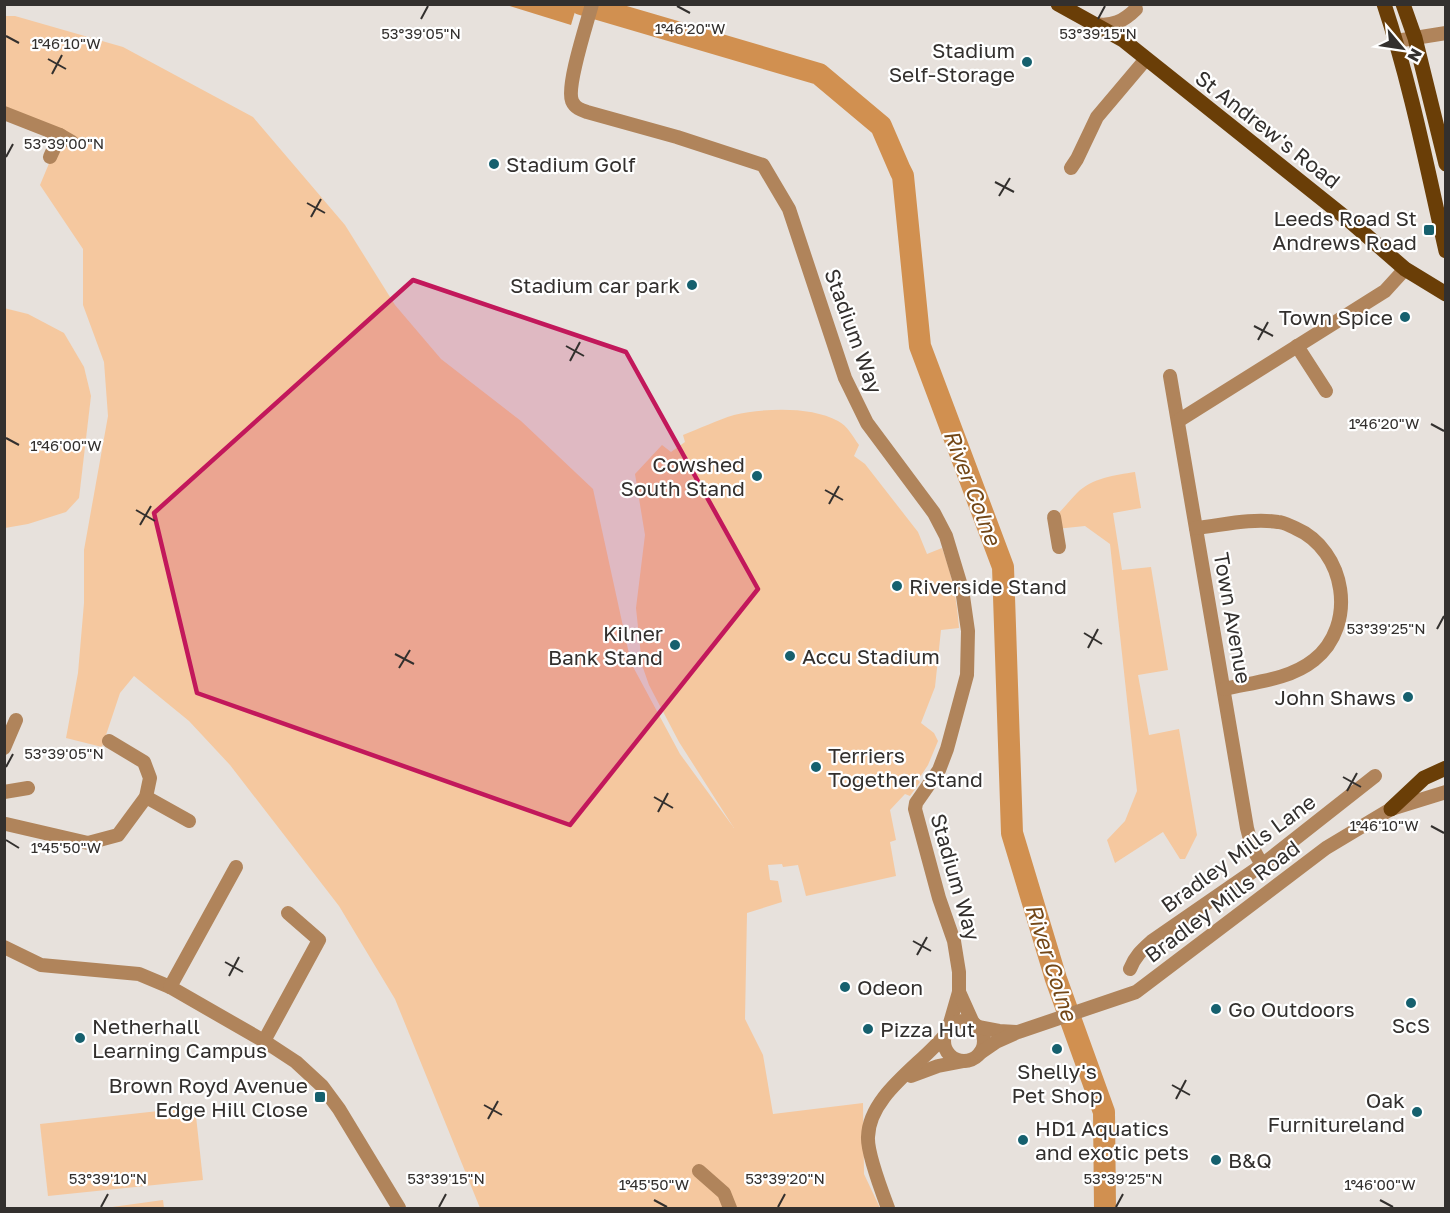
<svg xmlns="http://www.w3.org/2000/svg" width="1450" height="1213" viewBox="0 0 1450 1213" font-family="'Golos Text',sans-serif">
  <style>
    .green { fill: #f5c89f }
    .water { fill: #d19050 }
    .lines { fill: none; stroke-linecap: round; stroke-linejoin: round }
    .river { stroke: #d19050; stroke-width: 22 }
    .minor { stroke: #b0845b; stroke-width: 14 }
    .major { stroke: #6a3e07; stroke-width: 15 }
    .marked { fill: #c2185b; fill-opacity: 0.2; stroke: #c2185b; stroke-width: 4.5; stroke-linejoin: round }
    .ticks { fill: none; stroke: #33302e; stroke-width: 2 }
    .poi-dot { fill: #16606e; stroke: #fff; stroke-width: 2 }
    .labels { text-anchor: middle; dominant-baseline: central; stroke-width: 4.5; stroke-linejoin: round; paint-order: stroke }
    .poi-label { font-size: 21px; fill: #33302e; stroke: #fff; text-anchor: start }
    .street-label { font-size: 21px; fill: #33302e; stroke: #fff }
    .water-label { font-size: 22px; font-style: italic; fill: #734717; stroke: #fff }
    .ticks-label { font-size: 15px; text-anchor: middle; fill: #33302e; stroke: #fff; stroke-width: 4.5; stroke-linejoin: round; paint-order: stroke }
  </style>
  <rect width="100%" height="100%" fill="#e7e1dc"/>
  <g class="green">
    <path d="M4,16H15L123,47L253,117L345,225L395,305L441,359L521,421L593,489L631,663L680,754L734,828L679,742L649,685L642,665L636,608L645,535L635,474L662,445L671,452L685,442L683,435C699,429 717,420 734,415C764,408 811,406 838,421C848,426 853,437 859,445L854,456L865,464L918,532L927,554L942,548C952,575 957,599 959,628L941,630L935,687L921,723L934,733L938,741L928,765L918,780L920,782L910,796L905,794L890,810L896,840L890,842L896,876L806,896L798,865L783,867L782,864L768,865L770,880L778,881L782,902L747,913L745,1019L763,1055L773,1114L863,1103L864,1174L880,1208H480L395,999L339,906L230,765L189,721L134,676L120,693L102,747L66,738L78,673L84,603V550L108,416L104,362L83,305V249L40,185L63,130L5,108Z"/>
    <polygon points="4,308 28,314 64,333 84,367 91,396 79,498 66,512 28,524 5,528"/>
    <path d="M1135,472L1141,508L1113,513L1122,570L1151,567L1168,670L1138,675L1149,735L1179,729L1197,835L1185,859H1180L1163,832L1115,863L1107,840L1125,821L1137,791L1110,544L1085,526L1056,529L1054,517C1063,510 1069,501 1077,493C1092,478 1115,475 1135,472Z"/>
    <polygon points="195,1107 203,1180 48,1196 40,1124"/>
    <polygon points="163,1200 164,1208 105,1208"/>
  </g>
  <polygon class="water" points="506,5 577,5 571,25"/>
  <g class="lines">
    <polyline class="river" points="581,4 819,74 881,126 900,170 903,176 920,346 1003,567 1012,833 1056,979 1104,1112 1105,1208"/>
    <g class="minor">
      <path d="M592,4C587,23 566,86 572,101C575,108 581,110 587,112L677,137L763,165L789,209L845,378L867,423L934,513L946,536L962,589L968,631L967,675L947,749L939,770L916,803L915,809L939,898L954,941L959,972V992L948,1030"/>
      <path d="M1095,24C1112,27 1124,21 1136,9"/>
      <polyline points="1396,41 1446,33"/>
      <polyline points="4,113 60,135 72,142"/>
      <polyline points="50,157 60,135"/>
      <polyline points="1071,168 1077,159 1097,117 1146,59"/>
      <polyline points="1297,346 1326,391"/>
      <polyline points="1170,376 1247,828 1252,847 1262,865"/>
      <polyline points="1178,421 1385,291 1405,269"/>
      <polyline points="1054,517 1059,547"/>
      <path d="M1196,528C1223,525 1252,518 1278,522C1284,522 1290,526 1295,528C1346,550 1358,625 1314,660C1289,680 1254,682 1224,689"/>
      <polyline points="4,748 16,720"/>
      <polyline points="4,792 28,788"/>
      <polyline points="146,797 189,821"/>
      <polyline points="6,824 88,843 118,835 146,797 150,778 144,762 109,741"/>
      <polyline points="4,947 41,965 139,974 170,987 264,1041 296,1062 322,1086 339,1109 399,1208"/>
      <path d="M1130,969C1135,956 1142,950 1152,941L1262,865L1375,776"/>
      <polyline points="170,987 236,867"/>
      <polyline points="959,992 973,1023"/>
      <circle cx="964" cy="1041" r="20"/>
      <polyline points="978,1027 999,1031 1016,1032"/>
      <polyline points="264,1041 319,940 288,913"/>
      <polyline points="980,1053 996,1042 1018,1032 1136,992 1326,848 1391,809 1446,792"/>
      <polyline points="911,1076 938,1066 964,1061"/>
      <polyline points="699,1171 724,1193 730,1208"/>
      <path d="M888,1208C882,1192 867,1153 868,1137C869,1095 921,1065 945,1035"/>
    </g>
    <g class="major">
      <polyline points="1058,4 1123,40 1351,222 1405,269 1446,294"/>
      <path d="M1384,4C1411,85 1427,168 1446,251"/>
      <polyline points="1403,4 1415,38 1446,164"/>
      <polyline points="1391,809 1424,778 1446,768"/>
    </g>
  </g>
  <path class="marked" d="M413,280L626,352L758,589L570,825L197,693L154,513Z"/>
  <path class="ticks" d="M677,6L690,13M421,19L428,6M1098,19L1105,6M6,36L19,43M48,59L66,69M52,74L62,55M6,157L13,144M995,182L1014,192M999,196L1010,178M307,203L325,213M311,217L321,199M1254,326L1273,336M1258,340L1268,322M566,346L584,356M570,361L580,342M1431,424L1444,431M6,438L19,445M825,490L843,500M829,504L839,486M136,510L155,521M140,525L151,506M1437,629L1444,616M1084,633L1102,644M1088,648L1098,629M395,654L414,664M399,668L410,650M6,767L13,754M1343,777L1361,787M1347,791L1357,773M654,797L673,808M658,812L668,793M1431,826L1444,833M6,840L19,848M913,941L931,951M917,955L927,937M225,962L243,972M229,976L239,957M1172,1085L1190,1095M1176,1099L1186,1080M484,1105L502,1115M488,1119L498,1101M654,1200L667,1207M1380,1200L1393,1207M101,1207L108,1194M439,1207L446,1194M778,1207L785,1194M1116,1207L1123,1194"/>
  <g class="poi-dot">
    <circle cx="1027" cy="62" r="6"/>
    <circle cx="494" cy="164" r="6"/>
    <rect x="1423" y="224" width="12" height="12" rx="3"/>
    <circle cx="692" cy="285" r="6"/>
    <circle cx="1405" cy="317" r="6"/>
    <circle cx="757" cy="476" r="6"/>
    <circle cx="897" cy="586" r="6"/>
    <circle cx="675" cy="645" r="6"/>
    <circle cx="790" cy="656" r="6"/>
    <circle cx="1408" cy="697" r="6"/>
    <circle cx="816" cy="767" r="6"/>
    <circle cx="845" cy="987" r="6"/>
    <circle cx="1411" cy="1003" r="6"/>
    <circle cx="1216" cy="1009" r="6"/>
    <circle cx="868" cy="1029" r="6"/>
    <circle cx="80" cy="1038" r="6"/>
    <circle cx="1057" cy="1049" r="6"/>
    <rect x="314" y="1091" width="12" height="12" rx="3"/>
    <circle cx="1417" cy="1112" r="6"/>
    <circle cx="1023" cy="1140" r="6"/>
    <circle cx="1216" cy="1160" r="6"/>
  </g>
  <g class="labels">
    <g class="poi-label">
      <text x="1015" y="50" text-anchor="end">Stadium<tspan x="1015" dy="24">Self-Storage</tspan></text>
      <text x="506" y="164">Stadium Golf</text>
      <text x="1417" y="218" text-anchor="end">Leeds Road St<tspan x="1417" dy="24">Andrews Road</tspan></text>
      <text x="680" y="285" text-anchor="end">Stadium car park</text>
      <text x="1393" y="317" text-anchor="end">Town Spice</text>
      <text x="745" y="464" text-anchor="end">Cowshed<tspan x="745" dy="24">South Stand</tspan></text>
      <text x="909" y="586">Riverside Stand</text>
      <text x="663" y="633" text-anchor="end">Kilner<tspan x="663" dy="24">Bank Stand</tspan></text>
      <text x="802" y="656">Accu Stadium</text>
      <text x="1396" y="697" text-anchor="end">John Shaws</text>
      <text x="828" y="755">Terriers<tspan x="828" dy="24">Together Stand</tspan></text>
      <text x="857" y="987">Odeon</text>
      <text x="1228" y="1009">Go Outdoors</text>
      <text x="1411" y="1025" text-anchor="middle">ScS</text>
      <text x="92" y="1026">Netherhall<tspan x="92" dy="24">Learning Campus</tspan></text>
      <text x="880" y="1029">Pizza Hut</text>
      <text x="1057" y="1071" text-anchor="middle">Shelly's<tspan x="1057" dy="24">Pet Shop</tspan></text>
      <text x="308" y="1085" text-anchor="end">Brown Royd Avenue<tspan x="308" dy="24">Edge Hill Close</tspan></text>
      <text x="1405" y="1100" text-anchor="end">Oak<tspan x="1405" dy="24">Furnitureland</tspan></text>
      <text x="1035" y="1128">HD1 Aquatics<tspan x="1035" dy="24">and exotic pets</tspan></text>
      <text x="1228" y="1160">B&amp;Q</text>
    </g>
    <g class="street-label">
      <text transform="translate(1268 129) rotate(38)">St Andrew's Road</text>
      <text transform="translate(854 331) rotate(70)">Stadium Way</text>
      <text transform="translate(1233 618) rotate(80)">Town Avenue</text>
      <text transform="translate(1238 853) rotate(-36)">Bradley Mills Lane</text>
      <text transform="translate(956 877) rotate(74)">Stadium Way</text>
      <text transform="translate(1222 901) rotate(-37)">Bradley Mills Road</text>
    </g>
    <g class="water-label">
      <text transform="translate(973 487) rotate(69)">River Colne</text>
      <text transform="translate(1052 962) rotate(72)">River Colne</text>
    </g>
  </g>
  <g class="ticks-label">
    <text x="690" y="34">1°46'20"W</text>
    <text x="421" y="39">53°39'05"N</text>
    <text x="1098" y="39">53°39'15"N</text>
    <text x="66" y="49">1°46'10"W</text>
    <text x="64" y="149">53°39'00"N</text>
    <text x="1384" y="429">1°46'20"W</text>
    <text x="66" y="451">1°46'00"W</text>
    <text x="1386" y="634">53°39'25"N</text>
    <text x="64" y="759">53°39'05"N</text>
    <text x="1384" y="831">1°46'10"W</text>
    <text x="66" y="853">1°45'50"W</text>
    <text x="108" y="1184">53°39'10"N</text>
    <text x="446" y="1184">53°39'15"N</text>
    <text x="785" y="1184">53°39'20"N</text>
    <text x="1123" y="1184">53°39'25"N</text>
    <text x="654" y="1190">1°45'50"W</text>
    <text x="1380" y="1190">1°46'00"W</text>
  </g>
  <rect width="1450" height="1213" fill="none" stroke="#33302e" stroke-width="12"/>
  <g transform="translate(1402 48) rotate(119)" stroke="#ffffff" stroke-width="4.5" paint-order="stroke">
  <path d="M0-4.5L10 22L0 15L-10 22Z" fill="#33302e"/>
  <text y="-9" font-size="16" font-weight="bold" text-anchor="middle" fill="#33302e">N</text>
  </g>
</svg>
